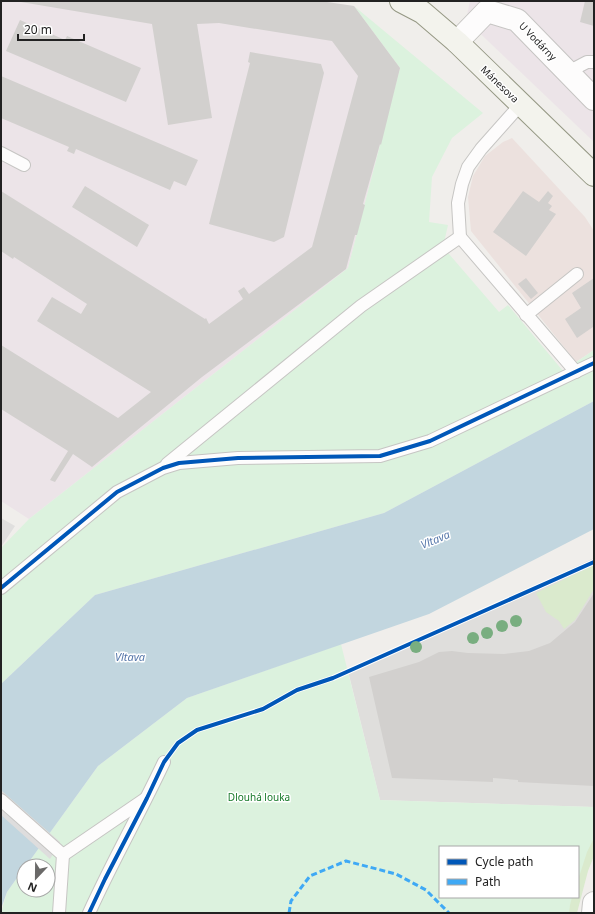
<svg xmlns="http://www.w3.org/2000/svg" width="595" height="914" viewBox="0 0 595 914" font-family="'Noto Sans',sans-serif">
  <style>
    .residential { fill: #dfdedc }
    .commercial { fill: #ece1de }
    .industrial { fill: #ece4e8 }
    .grass { fill: #daeacd }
    .park { fill: #dcf2de }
    .parking { fill: #e0dfde }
    .water { fill: #c2d6df }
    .pier { fill: #dedddd }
    .building { fill: #d2d0ce }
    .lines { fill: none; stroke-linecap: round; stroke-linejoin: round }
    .lane-casing { stroke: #c6c5c3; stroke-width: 14 }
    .street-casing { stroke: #c6c5c3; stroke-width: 24 }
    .secondary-casing { stroke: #959884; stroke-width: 24 }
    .lane { stroke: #fdfcfc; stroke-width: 12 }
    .street { stroke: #fdfcfc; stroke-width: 22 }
    .secondary { stroke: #f3f3ed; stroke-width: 22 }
    .quiet { stroke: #3fa9f5; stroke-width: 3; stroke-dasharray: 6 3; stroke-linecap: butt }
    .cycleway-casing { stroke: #fff; stroke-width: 6 }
    .cycleway { stroke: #0057b8; stroke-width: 4 }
    .tree { fill: #79ae80 }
    .labels { text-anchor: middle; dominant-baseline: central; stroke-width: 3; stroke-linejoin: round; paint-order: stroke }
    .street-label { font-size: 10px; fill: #222; stroke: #fff }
    .park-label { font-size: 10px; fill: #177929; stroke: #fff }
    .water-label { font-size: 11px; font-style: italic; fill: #5677aa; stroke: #fff }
  </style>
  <rect width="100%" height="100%" fill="#f0eeeb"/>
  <polygon class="residential" points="594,558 594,807 380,800 348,671 449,627"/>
  <polygon class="commercial" points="512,138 585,217 594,231 594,350 576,362 471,231 468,197 473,176 485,156 503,142"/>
  <g class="industrial">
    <polygon points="1,1 322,1 354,6 400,68 348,268 29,519 1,501"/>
    <polygon points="470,1 594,1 594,142 466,20"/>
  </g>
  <g class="grass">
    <polygon points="594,565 594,589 575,620 564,629 559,621 546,612 536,593"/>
    <polygon points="594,823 594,856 588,871 577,913 562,913 566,897 578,897 578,864"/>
  </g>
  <g class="park">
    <polygon points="354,6 483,113 452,138 432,177 429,222 448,225 443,247 499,312 508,305 563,371 594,350 594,401 384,513 95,595 1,684 1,548 29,519 348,268 400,68"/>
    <polygon points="341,644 380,800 594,807 594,838 587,852 578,880 578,847 440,847 440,897 572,897 570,905 569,913 1,913 7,892 24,868 24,890 48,890 48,866 26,866 98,766 187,698"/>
  </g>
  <polygon class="parking" points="1,518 15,526 1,547"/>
  <polygon class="water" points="594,401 594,529 429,614 187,698 98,766 26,866 24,866 24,868 7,892 1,909 1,684 95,595 384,513"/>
  <polygon class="pier" points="1,790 60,842 50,859 1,815"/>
  <g class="building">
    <polygon points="15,1 320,1 354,6 400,68 381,145 380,144 363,204 365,205 357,235 355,235 346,269 202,377 92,467 73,454 55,482 50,480 68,451 1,409 1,345 118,418 151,392 37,321 52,297 81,314 87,304 14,257 13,259 1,251 1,191 205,319 206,318 209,324 243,299 238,291 244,287 249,294 312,247 358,76 332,41 219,23 197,24 212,118 168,125 152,24"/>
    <polygon points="585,1 594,1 594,26 580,22"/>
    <polygon points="20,20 65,40 67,36 141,68 126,102 6,51"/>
    <polygon points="250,52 321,64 324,73 284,237 274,242 209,224 250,63 248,62"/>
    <polygon points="1,76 198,160 186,186 174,181 170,190 76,149 74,154 67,151 69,147 1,118"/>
    <polygon points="85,186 149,225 137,247 72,207"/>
    <polygon points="523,191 539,202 548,191 553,196 548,203 552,206 549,210 556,214 526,256 493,232"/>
    <polygon points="526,278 538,293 531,299 518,284"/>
    <polygon points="594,278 594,329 593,327 577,338 565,319 581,308 572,293"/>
    <polygon points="594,593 594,786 518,782 518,780 493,778 493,782 392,778 369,677 419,662 439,652 452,651 468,653 504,654 529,651 550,643 575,622"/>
  </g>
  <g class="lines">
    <g class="lane-casing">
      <g id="lane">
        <polyline points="568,72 587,62 594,62"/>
        <polyline points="521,104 481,149 468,167 462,184 458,203 460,237 576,372"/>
        <polyline points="1,153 24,165"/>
        <polyline points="526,315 577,274"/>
        <polyline points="167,464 361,306 460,237"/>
        <polyline points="1,588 117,492 163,468 179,463 238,458 380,456 430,441 594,363"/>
        <polyline points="1,800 63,855 59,913"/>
        <polyline points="63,855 145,799"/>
        <path d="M89,913C112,862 140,813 164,762"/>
      </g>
    </g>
    <g class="street-casing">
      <g id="street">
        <polyline points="457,42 487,11 517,20 594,99"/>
        <polyline points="593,913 594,903"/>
      </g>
    </g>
    <g class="secondary-casing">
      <polyline id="secondary" points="401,1 422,12 457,42 594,175"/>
    </g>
    <use href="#lane" class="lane"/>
    <use href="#street" class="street"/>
    <use href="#secondary" class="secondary"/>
    <polyline class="quiet" points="289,913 291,901 310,876 346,861 396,874 426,890 449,913"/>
    <g class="cycleway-casing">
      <g id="cycleway">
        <polyline points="1,588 117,492 163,468 179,463 238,458 380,456 430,441 594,363"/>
        <polyline points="89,913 105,879 147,798 164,762 178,743 197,730 263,709 297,690 333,678 594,562"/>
      </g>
    </g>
    <use href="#cycleway" class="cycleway"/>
  </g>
  <g class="tree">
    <circle cx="516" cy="621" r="6"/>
    <circle cx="502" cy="626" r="6"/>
    <circle cx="487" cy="633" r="6"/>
    <circle cx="473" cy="638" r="6"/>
    <circle cx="416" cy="647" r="6"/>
  </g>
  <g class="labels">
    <g class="street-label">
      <text transform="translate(538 41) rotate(46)">U Vodárny</text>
      <text transform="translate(500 84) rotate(44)">Mánesova</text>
    </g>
    <g class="park-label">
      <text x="259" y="797">Dlouhá louka</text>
    </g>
    <g class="water-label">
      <text transform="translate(435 539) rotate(-23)">Vltava</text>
      <text x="130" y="656">Vltava</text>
    </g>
  </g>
  <rect width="595" height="914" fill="none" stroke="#222222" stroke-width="4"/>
  <rect x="439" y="846" width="140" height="52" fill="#ffffff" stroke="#a7a7a7"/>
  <rect x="447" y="859" width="20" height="6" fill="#0057b8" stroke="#a7a7a7"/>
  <text x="475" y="866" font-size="12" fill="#222222">Cycle path</text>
  <rect x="447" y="879" width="20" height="6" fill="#3fa9f5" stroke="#a7a7a7"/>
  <text x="475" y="886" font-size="12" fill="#222222">Path</text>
  <g transform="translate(36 878) rotate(202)"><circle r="19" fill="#ffffff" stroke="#a7a7a7"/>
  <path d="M0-3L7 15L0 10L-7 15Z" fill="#6a6968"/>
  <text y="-6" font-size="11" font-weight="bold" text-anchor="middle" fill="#222222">N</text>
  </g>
  <path d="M18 34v6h66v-6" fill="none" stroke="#222222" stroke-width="2"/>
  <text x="24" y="34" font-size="12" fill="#222222" stroke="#ffffff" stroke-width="3" paint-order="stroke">20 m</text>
</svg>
